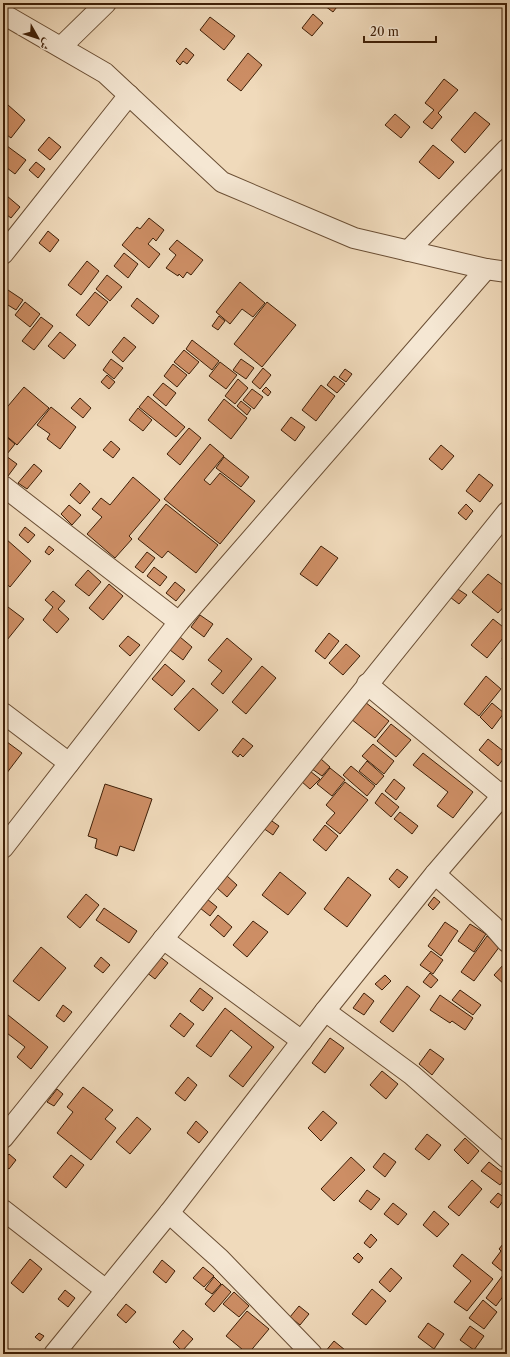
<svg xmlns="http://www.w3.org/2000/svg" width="510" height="1357" viewBox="0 0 510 1357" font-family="'Libre Caslon Text',Amiri,serif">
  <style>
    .building { fill: #cd8e65; stroke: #3e1f07 }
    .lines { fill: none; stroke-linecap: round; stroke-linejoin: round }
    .street-casing { stroke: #6a4e34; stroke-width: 22 }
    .street { stroke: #f5e7d3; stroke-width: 20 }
  </style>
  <rect width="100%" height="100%" fill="#f0dabb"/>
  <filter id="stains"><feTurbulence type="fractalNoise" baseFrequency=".005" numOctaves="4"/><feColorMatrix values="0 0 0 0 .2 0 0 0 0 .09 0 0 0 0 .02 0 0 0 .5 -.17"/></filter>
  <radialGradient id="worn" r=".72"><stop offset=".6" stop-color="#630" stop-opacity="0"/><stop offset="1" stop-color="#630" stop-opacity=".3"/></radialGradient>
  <g class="building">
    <polygon points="321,3 340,3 333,12"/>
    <polygon points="313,14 323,23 312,36 302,28"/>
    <polygon points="210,17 235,36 224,50 200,30"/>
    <polygon points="186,48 194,55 187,64 183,61 180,65 176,61"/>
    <polygon points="248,53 262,65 241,91 227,80"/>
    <polygon points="444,79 458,90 438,113 442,117 432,129 423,122 434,110 425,103"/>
    <polygon points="8,105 25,120 11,138 3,132 3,111"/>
    <polygon points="475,112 490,124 465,153 451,140"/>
    <polygon points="395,114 410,127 401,138 385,125"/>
    <polygon points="49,137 61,147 50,160 38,150"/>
    <polygon points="3,143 26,160 15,174 3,165"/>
    <polygon points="433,145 454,162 439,179 419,162"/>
    <polygon points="36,162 45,169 38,178 29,170"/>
    <polygon points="7,196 20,207 11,218 3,212 3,200"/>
    <polygon points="149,218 164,230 156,241 153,238 148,244 160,254 149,268 122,245 137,227 140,229"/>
    <polygon points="48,231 59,240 50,252 39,243"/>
    <polygon points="177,240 203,260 191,275 187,272 183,278 179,274 178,276 166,268 176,255 169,249"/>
    <polygon points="124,253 138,264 128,278 114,266"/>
    <polygon points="87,261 99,271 81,295 68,285"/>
    <polygon points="107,275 122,287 110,301 96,289"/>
    <polygon points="240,282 265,303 253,317 242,309 230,324 216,312"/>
    <polygon points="5,288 23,300 16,310 3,302 3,291"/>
    <polygon points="95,292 108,302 89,326 76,315"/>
    <polygon points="137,298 159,316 153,324 131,306"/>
    <polygon points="25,302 40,314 30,327 15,315"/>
    <polygon points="267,302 296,325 262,367 234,344"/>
    <polygon points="219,316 225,321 218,330 212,326"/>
    <polygon points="41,317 53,326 34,350 22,341"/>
    <polygon points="60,332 76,345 64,359 48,346"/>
    <polygon points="124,337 136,347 123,362 112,352"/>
    <polygon points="192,340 219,361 212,370 186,349"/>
    <polygon points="184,350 199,362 189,374 174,362"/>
    <polygon points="111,359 123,368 114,379 103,370"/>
    <polygon points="241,359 254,368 246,379 233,370"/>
    <polygon points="220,362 237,375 226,389 209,376"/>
    <polygon points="173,364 187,375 177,387 164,376"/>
    <polygon points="263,368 271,375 260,389 252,382"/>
    <polygon points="345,369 352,374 346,382 339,377"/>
    <polygon points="107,375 115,382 109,389 101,382"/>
    <polygon points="334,376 345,384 337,393 327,385"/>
    <polygon points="238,379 248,388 235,404 225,396"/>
    <polygon points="163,383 176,393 166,406 153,395"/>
    <polygon points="321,385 335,396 316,421 302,410"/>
    <polygon points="24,387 49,408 17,445 3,433 3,412"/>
    <polygon points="266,387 271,392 268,396 262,391"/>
    <polygon points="252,389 263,397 254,409 243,400"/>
    <polygon points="148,396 185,427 176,437 139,407"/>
    <polygon points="80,398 91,408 83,418 71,408"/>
    <polygon points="224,399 247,418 231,439 208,420"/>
    <polygon points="241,401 251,409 247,415 237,406"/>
    <polygon points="51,407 76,427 60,449 47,439 50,434 37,425"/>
    <polygon points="138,408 152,420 143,431 129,420"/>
    <polygon points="291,417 305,427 295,441 281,430"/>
    <polygon points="189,428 201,438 180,465 167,454"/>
    <polygon points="3,434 15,444 3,459"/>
    <polygon points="111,441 120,449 113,458 103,450"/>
    <polygon points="210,444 224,456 204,480 210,485 220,473 255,501 220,544 164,499"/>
    <polygon points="441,445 454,456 442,470 429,459"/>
    <polygon points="6,456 17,464 8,476 3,471 3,460"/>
    <polygon points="224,457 249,477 241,487 216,468"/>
    <polygon points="34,464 42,471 27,489 18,483"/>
    <polygon points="479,474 493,485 480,502 466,491"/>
    <polygon points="133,477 160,500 129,536 132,539 115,558 87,534 102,517 92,509 101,498 110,505"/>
    <polygon points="80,483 90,492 80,504 70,495"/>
    <polygon points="166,504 218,545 196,573 168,551 162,558 138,539"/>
    <polygon points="466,504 473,511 466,520 458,513"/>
    <polygon points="69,505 81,515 72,525 61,514"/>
    <polygon points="25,527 35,535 28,543 19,535"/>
    <polygon points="6,539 31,561 10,587 3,581 3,564 5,562 3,560 3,543"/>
    <polygon points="49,546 54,550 49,555 45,552"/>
    <polygon points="321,546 338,558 317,586 300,574"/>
    <polygon points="147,552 155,558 143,573 135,567"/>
    <polygon points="154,567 167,577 160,586 147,576"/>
    <polygon points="88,570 101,582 89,596 75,585"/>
    <polygon points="488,574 507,588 507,603 498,613 472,592"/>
    <polygon points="175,582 185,590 176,601 166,593"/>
    <polygon points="109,584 123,596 103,620 89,608"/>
    <polygon points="453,586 467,595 459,604 446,594"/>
    <polygon points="53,591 65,601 58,609 69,619 57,633 43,620 53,607 45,600"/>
    <polygon points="8,607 24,619 3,645 3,613"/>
    <polygon points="200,615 213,624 204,637 191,627"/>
    <polygon points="493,619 507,630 507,633 487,658 471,645"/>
    <polygon points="329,633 339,641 325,659 315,651"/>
    <polygon points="128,636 140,645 130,656 119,646"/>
    <polygon points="180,637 192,647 183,660 170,650"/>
    <polygon points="227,638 252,659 223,694 211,684 222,671 208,660"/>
    <polygon points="346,644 360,656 343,675 329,663"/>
    <polygon points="507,651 507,664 502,659"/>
    <polygon points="165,664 185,681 172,696 152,679"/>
    <polygon points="262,666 276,678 246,714 232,702"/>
    <polygon points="486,676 501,689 479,716 464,704"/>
    <polygon points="507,682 507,692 502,687"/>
    <polygon points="193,688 218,710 199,731 174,709"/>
    <polygon points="365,702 389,721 375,738 351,719"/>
    <polygon points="492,703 504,713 492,729 480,717"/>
    <polygon points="391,724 411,740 396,757 377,741"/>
    <polygon points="243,738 253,746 243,757 240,754 238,757 232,752"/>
    <polygon points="3,739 22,753 3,778"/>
    <polygon points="488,739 507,754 498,766 479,750"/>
    <polygon points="373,744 394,761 384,774 362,756"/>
    <polygon points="423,753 473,792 453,818 437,806 448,792 413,765"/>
    <polygon points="321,759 330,767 322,776 312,769"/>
    <polygon points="367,761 384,776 376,785 359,771"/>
    <polygon points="351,766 375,786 367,796 343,775"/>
    <polygon points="330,768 345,780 332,796 317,784"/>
    <polygon points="310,771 320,779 310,789 301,781"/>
    <polygon points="394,779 405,788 396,800 385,791"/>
    <polygon points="345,782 368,800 340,834 326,823 335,813 326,805"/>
    <polygon points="105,784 152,799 134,851 120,846 117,856 95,848 97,839 88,836"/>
    <polygon points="382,793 399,807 391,817 375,803"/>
    <polygon points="400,812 418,826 412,834 394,819"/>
    <polygon points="269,819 279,826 273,835 263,828"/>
    <polygon points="325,825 338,836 326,851 313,840"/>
    <polygon points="397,869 408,877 399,888 389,879"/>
    <polygon points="280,872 306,893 288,915 262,895"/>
    <polygon points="227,876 237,885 227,897 217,888"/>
    <polygon points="348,877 371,895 347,927 324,909"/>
    <polygon points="86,894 99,905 80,928 67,917"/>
    <polygon points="434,897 440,902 433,910 428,905"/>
    <polygon points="207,899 217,907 210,916 200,908"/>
    <polygon points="104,908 137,931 129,943 96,920"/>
    <polygon points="218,915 232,927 224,937 210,925"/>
    <polygon points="253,921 268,932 247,957 233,945"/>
    <polygon points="445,922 458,931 441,956 428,946"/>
    <polygon points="470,924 486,934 474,952 458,941"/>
    <polygon points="487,936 500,946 474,981 461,972"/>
    <polygon points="41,947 66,968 39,1001 13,981"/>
    <polygon points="431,951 443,960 433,974 420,965"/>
    <polygon points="159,956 168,963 155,979 146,972"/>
    <polygon points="101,957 110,965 103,973 94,966"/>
    <polygon points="504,964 507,967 507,985 506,986 494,975"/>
    <polygon points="430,973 438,980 431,988 423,982"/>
    <polygon points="385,975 391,981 382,990 375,984"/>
    <polygon points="407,986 420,996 393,1032 380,1022"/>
    <polygon points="200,988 213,998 203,1011 190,1001"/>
    <polygon points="460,990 481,1005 473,1015 452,1000"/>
    <polygon points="364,993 374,1001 364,1015 353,1008"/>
    <polygon points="440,995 473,1018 465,1030 452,1021 450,1023 430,1010"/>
    <polygon points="63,1005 72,1012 64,1022 56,1016"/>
    <polygon points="225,1008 274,1047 243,1087 229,1076 252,1047 231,1030 211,1057 196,1046"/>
    <polygon points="3,1011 48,1047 31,1069 17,1057 25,1047 3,1030"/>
    <polygon points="180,1013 194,1024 184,1037 170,1026"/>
    <polygon points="330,1038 344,1048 325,1073 312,1063"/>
    <polygon points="430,1049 444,1059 432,1075 419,1064"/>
    <polygon points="382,1071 398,1084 386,1099 370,1085"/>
    <polygon points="188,1077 197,1085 185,1101 175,1093"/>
    <polygon points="83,1087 113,1110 105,1119 116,1128 91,1160 57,1133 73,1112 67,1107"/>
    <polygon points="57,1089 63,1094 54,1106 47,1102"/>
    <polygon points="323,1111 337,1123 321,1141 308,1128"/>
    <polygon points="137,1117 151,1129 130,1154 116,1142"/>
    <polygon points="196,1121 208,1132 199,1143 187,1133"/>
    <polygon points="427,1134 441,1145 429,1160 415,1149"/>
    <polygon points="465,1138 479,1151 468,1164 454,1150"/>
    <polygon points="384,1153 396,1162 385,1177 373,1167"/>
    <polygon points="9,1154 16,1160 9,1169 3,1164 3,1161"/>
    <polygon points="71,1155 84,1165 66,1188 53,1177"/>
    <polygon points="351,1157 365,1170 334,1201 321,1189"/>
    <polygon points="489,1162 507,1176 500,1185 481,1171"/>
    <polygon points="472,1180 482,1189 459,1216 448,1207"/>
    <polygon points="367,1190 380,1199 371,1210 359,1201"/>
    <polygon points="498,1193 505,1198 498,1208 490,1202"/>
    <polygon points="393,1203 407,1214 398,1225 384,1214"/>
    <polygon points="434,1211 449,1224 437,1237 423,1225"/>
    <polygon points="371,1234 377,1240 370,1248 364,1243"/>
    <polygon points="507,1239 507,1267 503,1272 492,1263 501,1251 499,1249"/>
    <polygon points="358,1253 363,1258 359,1263 353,1258"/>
    <polygon points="462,1254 493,1279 467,1311 454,1302 471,1281 453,1266"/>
    <polygon points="30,1259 42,1269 23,1293 11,1283"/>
    <polygon points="162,1260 175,1271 166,1283 153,1272"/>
    <polygon points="203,1267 214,1276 204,1287 193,1278"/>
    <polygon points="391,1268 402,1278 390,1292 379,1282"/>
    <polygon points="503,1275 507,1278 507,1291 496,1306 486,1298"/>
    <polygon points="214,1277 221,1284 212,1294 205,1289"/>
    <polygon points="222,1284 231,1292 214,1312 205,1304"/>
    <polygon points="372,1289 386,1301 366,1325 352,1314"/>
    <polygon points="65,1290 75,1298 68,1307 58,1299"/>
    <polygon points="234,1292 249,1306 239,1317 223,1304"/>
    <polygon points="483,1300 497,1312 484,1329 469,1318"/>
    <polygon points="126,1304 136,1312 126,1323 117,1315"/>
    <polygon points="299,1306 309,1314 300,1325 290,1317"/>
    <polygon points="247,1311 269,1329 248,1354 226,1336"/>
    <polygon points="428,1323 444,1334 434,1349 418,1337"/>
    <polygon points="470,1326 484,1336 474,1350 460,1340"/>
    <polygon points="183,1330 193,1339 182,1351 173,1342"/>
    <polygon points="39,1333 44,1336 40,1341 35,1337"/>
    <polygon points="334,1341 345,1350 342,1354 327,1354 325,1352"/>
  </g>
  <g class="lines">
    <g class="street-casing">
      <g id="street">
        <polyline points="3,14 105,73 222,182 354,238 486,269 507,272"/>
        <polyline points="61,47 106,3"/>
        <polyline points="408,251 507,149"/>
        <polyline points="3,254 129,95"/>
        <polyline points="3,486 179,622"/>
        <polyline points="367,684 502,796"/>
        <polyline points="3,713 69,763"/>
        <polyline points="3,848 179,622 486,269"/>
        <polyline points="435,874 493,926 507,942"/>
        <polyline points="163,939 302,1041"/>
        <polyline points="325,1011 412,1075 507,1158"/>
        <polyline points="3,1138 507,512"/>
        <polyline points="3,1210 106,1290"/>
        <polyline points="169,1213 220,1259 312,1354"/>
        <polyline points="54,1354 169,1213 325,1011 435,874 507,790"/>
      </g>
    </g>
    <use href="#street" class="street"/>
  </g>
  <rect width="510" height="1357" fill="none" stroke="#f0dabb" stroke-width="16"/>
  <rect x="4" y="4" width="502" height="1349" fill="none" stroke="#3e1f07" stroke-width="2"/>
  <rect x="8" y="8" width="494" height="1341" fill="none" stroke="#3e1f07"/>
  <g transform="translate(38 38) rotate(129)" stroke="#f5e7d3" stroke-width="3" paint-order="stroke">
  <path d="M0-3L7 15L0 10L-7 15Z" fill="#3e1f07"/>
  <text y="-6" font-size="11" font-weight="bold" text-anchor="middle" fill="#3e1f07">ش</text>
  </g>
  <path d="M364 36v6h72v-6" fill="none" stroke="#3e1f07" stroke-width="2"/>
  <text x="370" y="36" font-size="12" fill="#3e1f07" stroke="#f5e7d3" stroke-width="3" paint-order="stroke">20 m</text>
  <rect width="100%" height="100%" filter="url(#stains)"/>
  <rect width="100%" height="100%" fill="url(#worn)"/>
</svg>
